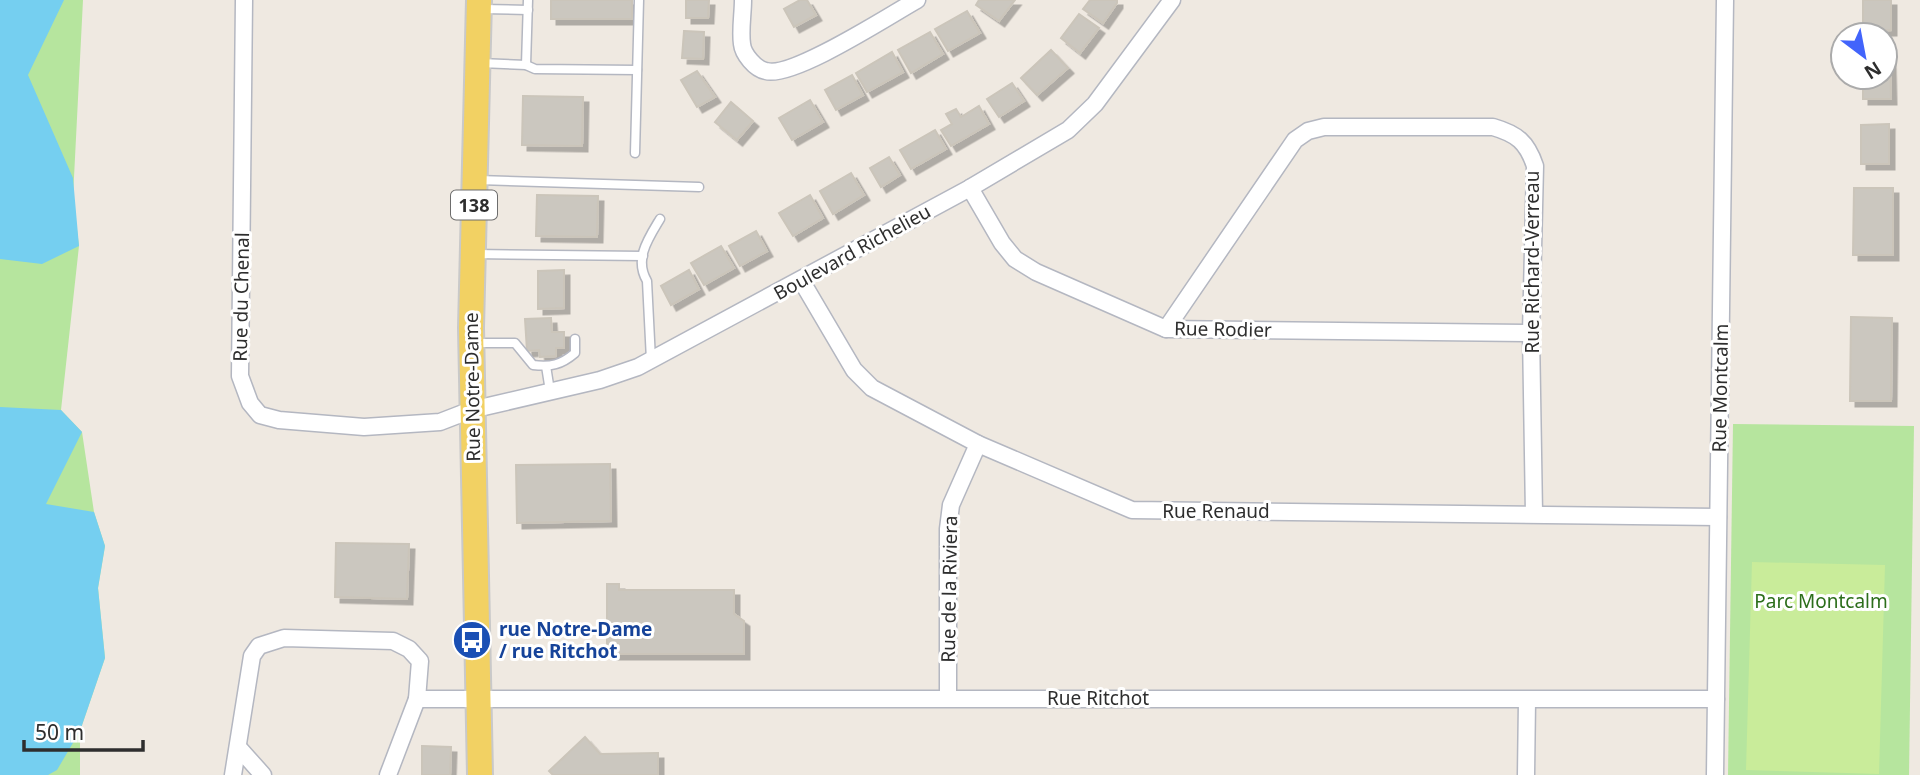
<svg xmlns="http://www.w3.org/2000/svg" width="1920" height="775" viewBox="0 0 1920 775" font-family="'Noto Sans',sans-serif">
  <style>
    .green { fill: #b6e59e }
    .pitch { fill: #c9ec9a }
    .water { fill: #75cff0 }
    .building { fill: #cbc7bf; stroke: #cbc5ba; stroke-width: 2; filter: url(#shadow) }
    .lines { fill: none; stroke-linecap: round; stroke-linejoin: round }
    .service-casing { stroke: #b4b7c1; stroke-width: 11 }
    .minor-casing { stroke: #b4b7c1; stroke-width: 19 }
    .primary-casing { stroke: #c9c9c9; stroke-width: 28 }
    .service { stroke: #fff; stroke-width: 8 }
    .minor { stroke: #fff; stroke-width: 16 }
    .primary { stroke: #f2d163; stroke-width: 24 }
    .labels { text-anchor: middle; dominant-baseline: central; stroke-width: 6; stroke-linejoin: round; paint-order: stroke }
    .shield { fill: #fff; stroke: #6d6d6d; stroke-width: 2 }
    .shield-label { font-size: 18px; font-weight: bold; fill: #2e2e2e }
    .street-label { font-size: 19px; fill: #2e2e2e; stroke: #fff }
    .park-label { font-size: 19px; fill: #2c6e1b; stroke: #fff }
    .transit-label { font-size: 19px; font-weight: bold; fill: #164399; stroke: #fff; text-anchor: start }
  </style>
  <defs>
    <filter id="shadow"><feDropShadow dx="5.5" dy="5.5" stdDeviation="0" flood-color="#0004"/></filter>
  </defs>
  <rect width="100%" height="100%" fill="#efe9e1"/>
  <g class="green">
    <polygon points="0,0 83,0 73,197 79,246 61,410 82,432 94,512 105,546 98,588 105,658 80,731 80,775 0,775"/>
    <polygon points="1733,424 1914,426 1909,775 1728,775"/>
  </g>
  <polygon class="pitch" points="1752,562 1885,565 1879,774 1746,770"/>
  <g class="water">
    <polygon points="0,0 64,0 28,75 73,178 79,246 42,264 0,259"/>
    <polygon points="0,407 61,410 82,432 46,504 94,512 105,546 98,588 105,658 80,731 57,770 48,775 0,775"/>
  </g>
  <g class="building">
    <rect x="551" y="0" width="81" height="19"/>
    <polygon points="686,0 709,0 708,18 686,18"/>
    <polygon points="800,0 807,0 816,15 794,27 784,9"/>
    <polygon points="979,0 1015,0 999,21 976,5"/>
    <polygon points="1090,0 1117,0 1117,3 1103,23 1083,9"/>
    <polygon points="1863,0 1891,0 1891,30 1863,31"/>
    <polygon points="967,11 980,33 948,51 935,29"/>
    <polygon points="1079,14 1099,28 1080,53 1061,38"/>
    <polygon points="684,31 704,32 703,59 682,58"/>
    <polygon points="930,32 943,54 911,73 898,50"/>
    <polygon points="1051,50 1068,68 1037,95 1021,78"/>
    <polygon points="892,52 903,72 867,92 856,73"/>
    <polygon points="1885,59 1890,59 1891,99 1863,99 1863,77 1885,77"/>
    <polygon points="697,71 715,97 697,107 681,80"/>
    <polygon points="852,75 863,95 836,110 825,90"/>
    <polygon points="1012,83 1024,101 999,117 987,99"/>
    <polygon points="523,96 583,97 582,146 522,145"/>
    <polygon points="810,100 823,122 792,140 779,118"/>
    <polygon points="731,102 753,121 737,140 715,122"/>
    <polygon points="979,106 989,124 951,146 941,130 952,124 946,114 956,109 961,117"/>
    <polygon points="1889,124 1889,164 1861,164 1861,125"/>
    <polygon points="935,130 946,149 911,169 900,150"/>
    <polygon points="889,157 900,175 881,187 870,168"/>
    <polygon points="851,173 864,195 833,214 820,191"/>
    <polygon points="1854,188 1893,188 1893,255 1853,255"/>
    <polygon points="537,195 598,196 597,237 536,236"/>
    <polygon points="810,195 823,218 793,236 779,213"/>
    <polygon points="756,231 767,251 740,266 729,246"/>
    <polygon points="721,246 734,268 704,285 691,263"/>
    <polygon points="564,270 564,308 538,309 538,271"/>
    <polygon points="689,270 699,289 671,305 661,286"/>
    <polygon points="1851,317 1892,318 1891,401 1850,401"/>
    <polygon points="551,318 552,332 564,332 564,348 556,348 556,356 540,357 539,350 527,351 525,319"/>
    <polygon points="610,464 611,521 517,523 516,465"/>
    <polygon points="336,543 409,544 407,599 335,597"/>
    <polygon points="607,584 619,584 619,590 734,590 734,614 744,621 744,654 607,654"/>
    <polygon points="585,737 600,754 658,753 658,775 553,775 549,771"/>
    <polygon points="422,746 451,747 450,775 422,775"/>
  </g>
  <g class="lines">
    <g class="service-casing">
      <g id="service">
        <polyline points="482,9 528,10"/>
        <polyline points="480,63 526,65 535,69 637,70"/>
        <polyline points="526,65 528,0"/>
        <polyline points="635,153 639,0"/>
        <polyline points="478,180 699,187"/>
        <polyline points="474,254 643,256"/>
        <path d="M474,343H515L533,365C551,367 561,365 575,353V339"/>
        <path d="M651,360L647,281C634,259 648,239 660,219"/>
        <polyline points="546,366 550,391"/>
      </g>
    </g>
    <g class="minor-casing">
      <g id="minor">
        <polyline points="244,0 240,376 250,403 260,415 279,420 364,427 440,422 471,410 600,380 638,367 970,188 1068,130 1095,104 1172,0"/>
        <path d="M743,0C743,14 740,30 742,44C743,54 755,69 766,71C792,79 890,15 917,0"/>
        <polyline points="970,188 1002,243 1015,259 1036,272 1166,329 1531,333"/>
        <polyline points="801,280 854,370 872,388 978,444 1132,510 1718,517"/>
        <path d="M1166,329L1295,140L1308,131L1324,127H1493C1517,134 1527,142 1535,166L1531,333L1534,514"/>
        <polyline points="948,697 948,529 951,505 978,444"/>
        <polyline points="238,747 263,775"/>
        <polyline points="233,775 252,656 259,646 284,638 393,641 409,649 420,661 417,699 1716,699"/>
        <polyline points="388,775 417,699"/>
        <polyline points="1526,775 1527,701"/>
        <polyline points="1715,775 1725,0"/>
      </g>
    </g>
    <g class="primary-casing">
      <polyline id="primary" points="479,0 471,328 480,775"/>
    </g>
    <use href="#service" class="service"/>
    <use href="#minor" class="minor"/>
    <use href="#primary" class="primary"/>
  </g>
  <defs>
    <g id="bus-disc" transform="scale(2.0125)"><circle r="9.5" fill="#1a4fb4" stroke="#fff"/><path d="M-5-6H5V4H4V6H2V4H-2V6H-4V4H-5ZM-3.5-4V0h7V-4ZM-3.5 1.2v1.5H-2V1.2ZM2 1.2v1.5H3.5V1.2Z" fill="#fff"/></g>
  </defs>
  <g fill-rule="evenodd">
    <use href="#bus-disc" x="472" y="640"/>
  </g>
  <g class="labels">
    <rect class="shield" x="451" y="190.5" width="46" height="29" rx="5"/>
    <g class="shield-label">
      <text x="474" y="205">138</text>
    </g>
    <g class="street-label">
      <text transform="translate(852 252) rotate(-29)">Boulevard Richelieu</text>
      <text transform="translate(1532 262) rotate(-90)">Rue Richard-Verreau</text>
      <text transform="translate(241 297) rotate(-89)">Rue du Chenal</text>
      <text transform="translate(1223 329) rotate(1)">Rue Rodier</text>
      <text transform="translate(472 387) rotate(-91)">Rue Notre-Dame</text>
      <text transform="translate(1720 388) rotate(-89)">Rue Montcalm</text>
      <text x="1216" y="511">Rue Renaud</text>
      <text transform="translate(949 589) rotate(-89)">Rue de la Riviera</text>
      <text x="1098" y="698">Rue Ritchot</text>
    </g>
    <g class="park-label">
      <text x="1821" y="601">Parc Montcalm</text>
    </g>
    <g class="transit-label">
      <text x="499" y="629">rue Notre-Dame<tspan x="499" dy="22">/ rue Ritchot</tspan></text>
    </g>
  </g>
  <g transform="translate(1864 56) rotate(148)"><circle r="33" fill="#ffffff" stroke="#ababab" stroke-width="2"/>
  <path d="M0-5L12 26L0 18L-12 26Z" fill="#4264fb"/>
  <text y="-10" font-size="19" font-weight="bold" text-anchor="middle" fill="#2e2e2e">N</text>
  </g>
  <path d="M24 740v10h119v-10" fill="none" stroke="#2e2e2e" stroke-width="3.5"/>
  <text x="35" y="740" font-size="21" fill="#2e2e2e" stroke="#ffffff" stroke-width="5" paint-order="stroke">50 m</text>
</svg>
